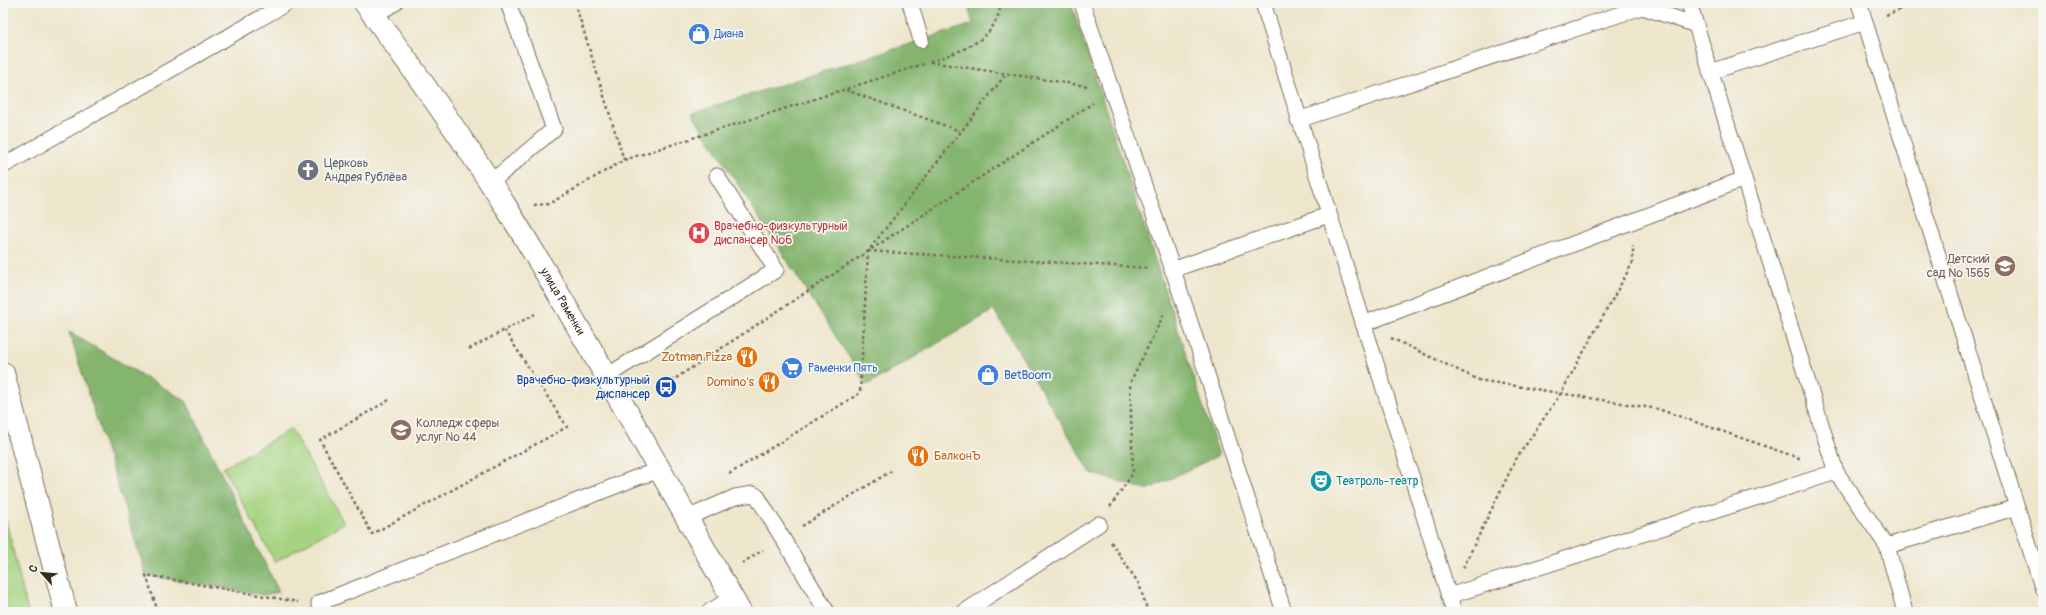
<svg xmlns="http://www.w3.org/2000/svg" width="2046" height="615" viewBox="0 0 2046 615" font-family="Pangolin,sans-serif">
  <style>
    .green { fill: #a6d380; stroke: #707e4f }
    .forest { fill: #84b56e; stroke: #607046 }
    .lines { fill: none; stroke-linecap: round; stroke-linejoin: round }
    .lane-casing { stroke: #7a6c5b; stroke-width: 17 }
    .street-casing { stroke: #7a6c5b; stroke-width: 24 }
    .primary-casing { stroke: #7a6c5b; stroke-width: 24 }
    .path { stroke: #7a6c5b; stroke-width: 2.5; stroke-dasharray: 3 3; stroke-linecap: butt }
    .lane { stroke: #fff; stroke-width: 15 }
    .street { stroke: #fff; stroke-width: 22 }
    .primary { stroke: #fff; stroke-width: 22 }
    .labels { text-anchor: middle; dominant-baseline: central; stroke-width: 3.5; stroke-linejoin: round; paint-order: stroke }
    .shop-label { font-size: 12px; fill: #366cbe; stroke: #f6f6f2; text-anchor: start }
    .worship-label { font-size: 12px; fill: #5b616d; stroke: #f6f6f2; text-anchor: start }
    .health-label { font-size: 12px; fill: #be3a42; stroke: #f6f6f2; text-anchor: start }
    .education-label { font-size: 12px; fill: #785e54; stroke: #f6f6f2; text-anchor: end }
    .street-label { font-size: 12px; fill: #3b2a1e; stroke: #f6f6f2 }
    .food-label { font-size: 12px; fill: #c56008; stroke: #f6f6f2; text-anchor: end }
    .transit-label { font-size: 12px; fill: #164399; stroke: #f6f6f2; text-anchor: end }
    .culture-label { font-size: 12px; fill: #0d838f; stroke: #f6f6f2; text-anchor: start }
  </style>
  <rect width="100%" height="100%" fill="#f6f6f2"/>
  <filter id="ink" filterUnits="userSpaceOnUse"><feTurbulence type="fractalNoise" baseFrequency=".025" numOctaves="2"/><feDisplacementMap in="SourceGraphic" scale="8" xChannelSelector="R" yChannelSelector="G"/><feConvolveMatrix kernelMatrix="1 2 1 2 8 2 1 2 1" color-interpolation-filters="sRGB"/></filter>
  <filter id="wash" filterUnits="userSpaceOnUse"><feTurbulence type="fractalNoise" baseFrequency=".012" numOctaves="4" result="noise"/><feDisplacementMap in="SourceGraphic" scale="16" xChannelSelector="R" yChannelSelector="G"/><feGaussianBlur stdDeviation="0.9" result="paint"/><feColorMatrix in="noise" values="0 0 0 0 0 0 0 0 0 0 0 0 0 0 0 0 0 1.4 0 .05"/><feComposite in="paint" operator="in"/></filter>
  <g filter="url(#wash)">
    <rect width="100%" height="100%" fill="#eee6cc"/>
    <g class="green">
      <polygon points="291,429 344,523 275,562 223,468"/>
      <polygon points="3,508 28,612 3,612"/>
    </g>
    <g class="forest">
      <polygon points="967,3 1071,3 1219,455 1147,490 1091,473 994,310 867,385 692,113 973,24"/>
      <polygon points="69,332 186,401 279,592 263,595 146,575"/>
    </g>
  </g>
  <g filter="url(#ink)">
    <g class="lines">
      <g class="lane-casing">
        <g id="lane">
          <polyline points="910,3 921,40"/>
          <polyline points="1082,3 1178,285 1284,612"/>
          <polyline points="1263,3 1454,612"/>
          <polyline points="1689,3 1836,472 1887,546 1905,612"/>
          <polyline points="1859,3 2043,590"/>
          <polyline points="374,15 395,3"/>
          <polyline points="1710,72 1865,22"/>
          <polyline points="1298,120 1642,7 1696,25"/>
          <polyline points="3,166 287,3"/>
          <polyline points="490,183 554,129 508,3"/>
          <polyline points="1172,270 1328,215"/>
          <polyline points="1363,324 1744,179"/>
          <polyline points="607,376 776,270 717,176"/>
          <polyline points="687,518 735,497 753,494 757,496 827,612"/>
          <polyline points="1887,546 2017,507"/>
          <polyline points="1449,596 1836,472"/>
          <polyline points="321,612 319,603 638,477 661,470"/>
          <polyline points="709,612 732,598"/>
          <polyline points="964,612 1099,524"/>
        </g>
      </g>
      <g class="street-casing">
        <g id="street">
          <path id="s1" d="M365,3C414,70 462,137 506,207C588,340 663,476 740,612"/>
        </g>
      </g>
      <g class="primary-casing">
        <polyline id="primary" points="3,373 66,612"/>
      </g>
      <g class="path">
        <polyline points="575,3 624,160"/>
        <polyline points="1886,15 1917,3"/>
        <polyline points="930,62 1087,86"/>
        <path d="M930,62C963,49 995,43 1001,3"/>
        <polyline points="846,90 960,131"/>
        <polyline points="534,205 549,204 624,160 927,63"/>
        <polyline points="868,251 1149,268"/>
        <polyline points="1391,338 1479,380 1658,409 1802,459"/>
        <polyline points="469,349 535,314"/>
        <polyline points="661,388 1093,103"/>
        <polyline points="389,400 320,440 372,534 567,427 505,331"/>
        <polyline points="729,474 860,393 868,251 1006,74"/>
        <polyline points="1110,507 1133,473 1130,383 1164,314"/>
        <polyline points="802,526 893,470"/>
        <polyline points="1111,542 1139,584 1148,612"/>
        <polyline points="742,563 763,550"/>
        <polyline points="1463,568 1515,461 1561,393 1633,262 1633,245"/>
        <polyline points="158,612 146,575 298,602"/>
      </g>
      <use href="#lane" class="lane"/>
      <use href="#street" class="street"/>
      <use href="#primary" class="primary"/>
    </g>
  </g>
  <defs>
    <g id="shop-disc" transform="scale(1.15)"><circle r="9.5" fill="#3f7fe0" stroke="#f6f6f2"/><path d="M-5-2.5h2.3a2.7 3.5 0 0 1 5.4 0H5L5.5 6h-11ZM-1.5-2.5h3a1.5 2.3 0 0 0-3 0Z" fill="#fff"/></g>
    <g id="church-disc" transform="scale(1.15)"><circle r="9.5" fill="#6b7280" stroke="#f6f6f2"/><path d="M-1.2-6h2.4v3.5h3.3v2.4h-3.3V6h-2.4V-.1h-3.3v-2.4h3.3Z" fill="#fff"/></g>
    <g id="hospital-disc" transform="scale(1.15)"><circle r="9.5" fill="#e0444e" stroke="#f6f6f2"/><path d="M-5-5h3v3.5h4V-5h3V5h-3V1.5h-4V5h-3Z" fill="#fff"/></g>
    <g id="school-disc" transform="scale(1.15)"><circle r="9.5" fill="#8d6e63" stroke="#f6f6f2"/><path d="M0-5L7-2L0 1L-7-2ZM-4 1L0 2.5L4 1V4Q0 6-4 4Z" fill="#fff"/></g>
    <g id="restaurant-disc" transform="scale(1.15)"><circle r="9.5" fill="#e8710a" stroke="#f6f6f2"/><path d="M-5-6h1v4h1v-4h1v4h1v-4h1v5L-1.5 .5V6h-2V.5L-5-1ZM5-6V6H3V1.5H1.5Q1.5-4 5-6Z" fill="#fff"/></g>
    <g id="supermarket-disc" transform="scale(1.15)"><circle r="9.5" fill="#3f7fe0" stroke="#f6f6f2"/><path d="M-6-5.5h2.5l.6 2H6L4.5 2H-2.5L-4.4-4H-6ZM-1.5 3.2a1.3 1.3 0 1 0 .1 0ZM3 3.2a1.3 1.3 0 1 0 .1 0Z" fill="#fff"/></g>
    <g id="bus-disc" transform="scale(1.15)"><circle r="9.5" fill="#1a4fb4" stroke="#f6f6f2"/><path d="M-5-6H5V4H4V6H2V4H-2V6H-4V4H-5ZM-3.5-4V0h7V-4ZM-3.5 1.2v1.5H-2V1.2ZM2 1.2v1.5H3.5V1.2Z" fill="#fff"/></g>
    <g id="university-disc" transform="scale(1.15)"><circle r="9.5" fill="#8d6e63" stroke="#f6f6f2"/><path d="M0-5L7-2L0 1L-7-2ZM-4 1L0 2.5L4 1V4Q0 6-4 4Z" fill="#fff"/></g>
    <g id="theatre-disc" transform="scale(1.15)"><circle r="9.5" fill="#0f9aa8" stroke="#f6f6f2"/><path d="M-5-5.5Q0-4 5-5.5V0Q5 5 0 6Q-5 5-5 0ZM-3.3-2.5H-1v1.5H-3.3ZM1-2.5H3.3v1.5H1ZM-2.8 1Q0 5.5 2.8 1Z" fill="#fff"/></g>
  </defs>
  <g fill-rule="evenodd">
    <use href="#shop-disc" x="699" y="34"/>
    <use href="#church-disc" x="308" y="170"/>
    <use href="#hospital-disc" x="699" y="233"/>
    <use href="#school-disc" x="2005" y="266"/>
    <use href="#restaurant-disc" x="747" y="357"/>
    <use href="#supermarket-disc" x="792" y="368"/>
    <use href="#shop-disc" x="988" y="375"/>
    <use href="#restaurant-disc" x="769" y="382"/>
    <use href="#bus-disc" x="666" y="387"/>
    <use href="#university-disc" x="401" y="430"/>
    <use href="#restaurant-disc" x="918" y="456"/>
    <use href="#theatre-disc" x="1321" y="481"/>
  </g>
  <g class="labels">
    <g class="shop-label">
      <text x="714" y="34">Диана</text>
      <text x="808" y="368">Раменки Пять</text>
      <text x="1004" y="375">BetBoom</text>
    </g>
    <g class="worship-label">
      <text x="324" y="163">Церковь<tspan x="324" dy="14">Андрея Рублёва</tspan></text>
    </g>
    <g class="health-label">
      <text x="714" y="226">Врачебно-физкультурный<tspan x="714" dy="14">диспансер №6</tspan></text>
    </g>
    <g class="education-label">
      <text x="1990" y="259">Детский<tspan x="1990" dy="14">сад № 1565</tspan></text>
      <text x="416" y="423" text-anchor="start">Колледж сферы<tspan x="416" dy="14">услуг № 44</tspan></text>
    </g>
    <g class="street-label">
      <text stroke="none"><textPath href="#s1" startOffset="358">улица Раменки</textPath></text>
    </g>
    <g class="food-label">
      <text x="732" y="357">Zotman Pizza</text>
      <text x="754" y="382">Domino's</text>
      <text x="934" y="456" text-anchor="start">БалконЪ</text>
    </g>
    <g class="transit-label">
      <text x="650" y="380">Врачебно-физкультурный<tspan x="650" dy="14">диспансер</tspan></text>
    </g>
    <g class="culture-label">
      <text x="1336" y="481">Театроль-театр</text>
    </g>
  </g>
  <rect width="2046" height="615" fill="none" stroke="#f6f6f2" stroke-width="16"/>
  <g transform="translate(42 573) rotate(297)" stroke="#f6f6f2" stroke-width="3" paint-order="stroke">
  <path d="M0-3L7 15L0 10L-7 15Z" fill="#3b2a1e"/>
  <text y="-6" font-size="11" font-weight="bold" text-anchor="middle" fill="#3b2a1e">С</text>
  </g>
</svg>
